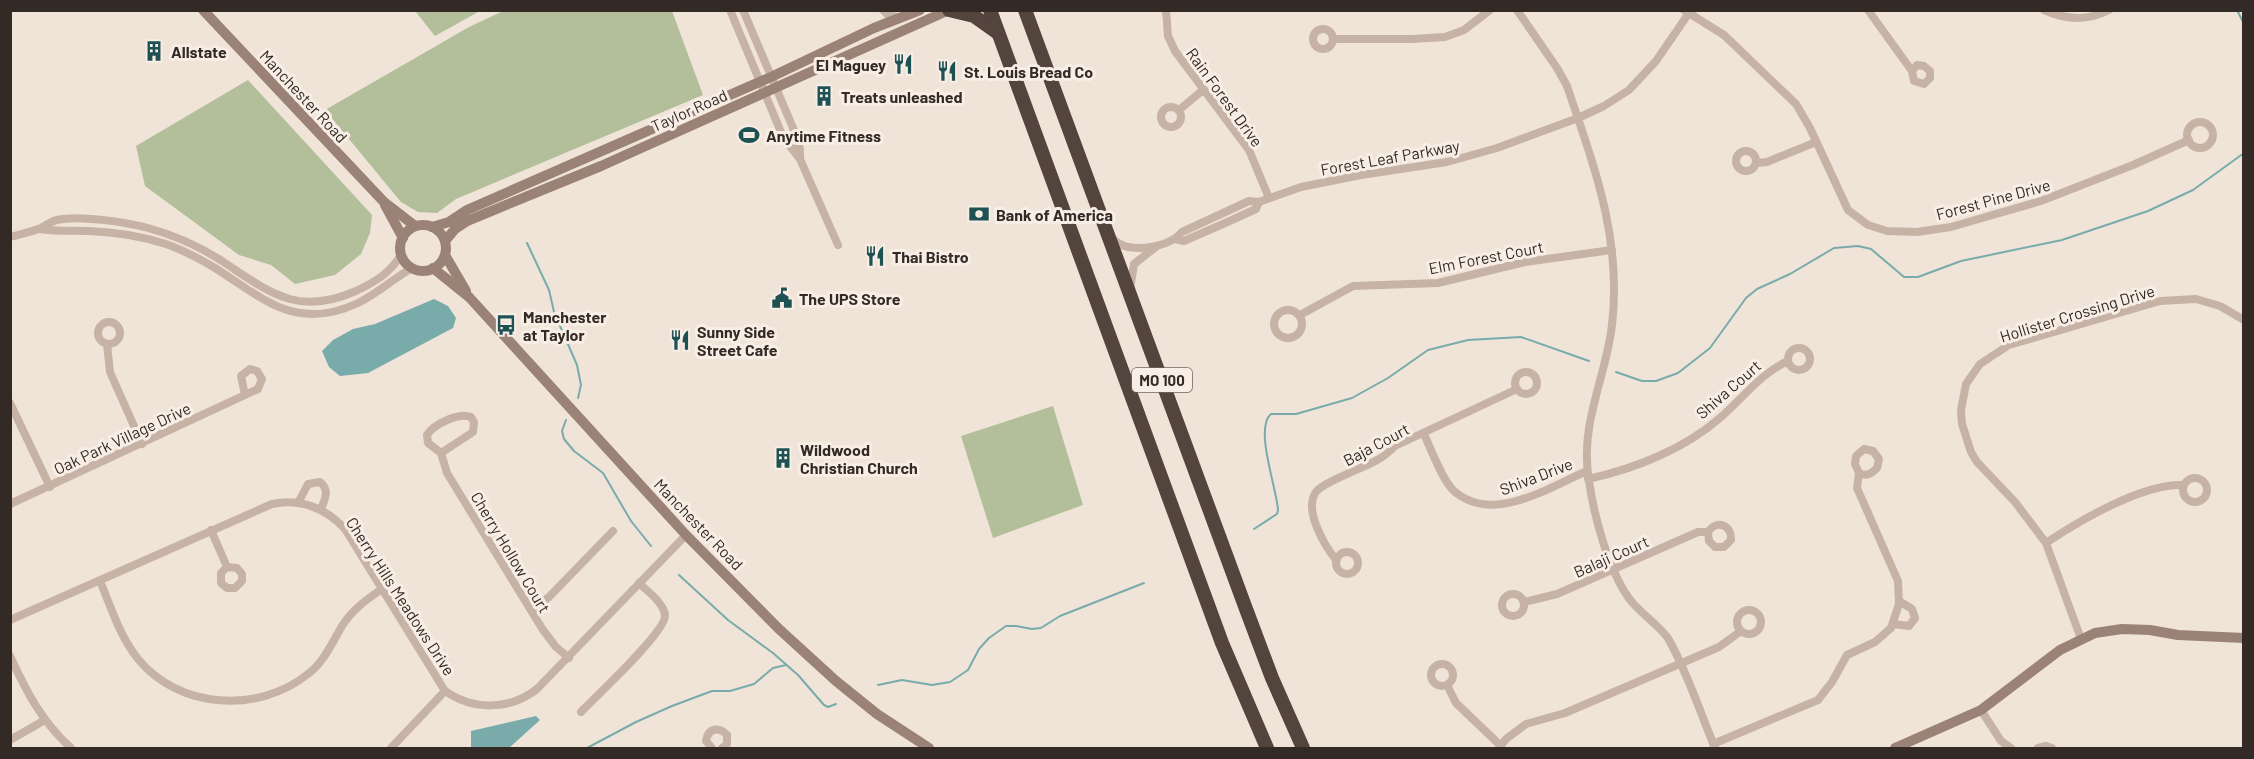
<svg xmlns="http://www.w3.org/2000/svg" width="2254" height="759" viewBox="0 0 2254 759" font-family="Barlow,sans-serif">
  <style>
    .green { fill: #b3be9a }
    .water { fill: #79abab }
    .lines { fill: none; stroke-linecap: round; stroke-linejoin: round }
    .stream { stroke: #79abab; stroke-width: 2 }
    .street { stroke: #c7b3a6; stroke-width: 8 }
    .secondary { stroke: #9a8277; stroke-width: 10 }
    .highway { stroke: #54443e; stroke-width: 14 }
    .labels { text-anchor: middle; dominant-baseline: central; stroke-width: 6; stroke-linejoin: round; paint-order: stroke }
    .shield { fill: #f8eee5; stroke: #6e655f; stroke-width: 1.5 }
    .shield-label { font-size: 15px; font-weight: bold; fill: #332a26 }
    .poi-label { font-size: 16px; font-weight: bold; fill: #332a26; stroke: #f8eee5; text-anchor: start }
    .street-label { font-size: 16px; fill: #332a26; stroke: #f8eee5 }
  </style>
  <rect width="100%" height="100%" fill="#f0e4d9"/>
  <g class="green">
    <polygon points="415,11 480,11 435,36"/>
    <polygon points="503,11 672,11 703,95 456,199 437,213 418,212 401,202 325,110 469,27"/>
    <polygon points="248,80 372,215 370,233 361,254 335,275 295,284 271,265 239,255 145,186 136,146"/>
    <polygon points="1053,406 1083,505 993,538 961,436"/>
  </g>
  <g class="water">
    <polygon points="434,299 448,306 456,318 453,328 368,373 340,376 329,367 322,351 333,340 353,329 375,324"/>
    <polygon points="536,716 540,720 509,748 471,748 471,731"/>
  </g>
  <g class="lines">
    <g class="stream">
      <polyline points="2237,10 2244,24"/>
      <polyline points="527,243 549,290 554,312 577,365 581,385 578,398"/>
      <polyline points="1616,372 1642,381 1656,381 1678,373 1710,348 1746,298 1757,289 1790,274 1834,248 1858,246 1871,249 1904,277 1918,277 1961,261 2062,240 2148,211 2193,190 2244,153"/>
      <polyline points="566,420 562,431 564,439 574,451 603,473 631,521 651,546"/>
      <path d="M1254,529L1277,514L1278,510C1277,489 1254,428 1271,414H1296L1352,398L1388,378L1428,350L1468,340L1521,337L1589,361"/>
      <polyline points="679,575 728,620 773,653 798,675 824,705 828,707 836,704"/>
      <polyline points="878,685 902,680 932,685 950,682 968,670 979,649 989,638 1006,626 1016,626 1032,629 1041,628 1060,616 1144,583"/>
      <polyline points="587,748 636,722 672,706 712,691 730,691 754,684 773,668 786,665"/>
    </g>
    <g class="street">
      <polyline points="730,10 783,137 800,159 800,149 796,135 743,10"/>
      <polyline points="883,10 888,15 898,17"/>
      <polyline points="1166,10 1168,36 1175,51 1249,150 1269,198"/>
      <path d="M1517,10L1557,68L1567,86C1594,166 1622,238 1612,325C1606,378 1579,424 1589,481C1594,516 1608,568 1628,597C1638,612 1662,627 1669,640C1688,674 1700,712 1715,748"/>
      <polyline points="1684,10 1724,35 1796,104 1810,128 1848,210 1868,225 1887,231 1917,232 1951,227 2041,201 2133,165 2189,140"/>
      <polyline points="1868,10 1912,71 1914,81 1924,84 1930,78 1930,71 1924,66 1917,65 1912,71"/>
      <path d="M2044,10C2066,20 2088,21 2109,10"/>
      <circle cx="1323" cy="39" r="10"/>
      <polyline points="1333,39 1412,39 1445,37 1464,30 1490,10"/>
      <circle cx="1171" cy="117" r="10"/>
      <polyline points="1179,110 1203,90"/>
      <circle cx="2200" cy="135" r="13"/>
      <circle cx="1746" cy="161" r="10"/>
      <polyline points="800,159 838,245"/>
      <polyline points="1756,163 1767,162 1816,142"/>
      <path d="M39,229C56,232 72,230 89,231C115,232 141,236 166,244C183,250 200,259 215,268C264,299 296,332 358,303C377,294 393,279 412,268"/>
      <path d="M10,237C20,234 31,232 41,228C46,225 52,221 57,220C78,215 126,222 148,228C174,235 199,246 222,261C269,292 297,317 356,291C375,282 390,273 401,255"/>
      <path d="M1111,238C1116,241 1121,246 1128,247C1145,250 1170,246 1182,232L1249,201L1259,202L1301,187L1361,175L1447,162L1497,148L1578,118L1604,106L1629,90L1656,61L1691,10"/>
      <polyline points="1175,239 1184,241 1223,224 1256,209 1259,202"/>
      <polyline points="1130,289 1134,264 1157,246"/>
      <circle cx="1288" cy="324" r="14"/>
      <polyline points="1300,315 1353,286 1438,283 1525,262 1612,250"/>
      <circle cx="109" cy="333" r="11"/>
      <polyline points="107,344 110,372 142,444"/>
      <circle cx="1799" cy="359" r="11"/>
      <circle cx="1526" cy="383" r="11"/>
      <polyline points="10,403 50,487"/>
      <path d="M1424,434C1431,449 1442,480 1454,491C1493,525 1549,487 1587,471"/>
      <path d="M441,453L473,432L474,422L471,417C459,412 434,424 427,435L428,443L441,453L447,473L543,630L556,647L569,658"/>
      <circle cx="2195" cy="490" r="12"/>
      <path d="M1588,479C1634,469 1685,449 1721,417C1743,398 1761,373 1788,361"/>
      <path d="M298,503L308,484L320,482C330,490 325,499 321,509"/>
      <polyline points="10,504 258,389 262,379 257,371 250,369 241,376 245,395"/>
      <polyline points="211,530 227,567 221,573 221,583 227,588 235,588 242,581 242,574 237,568 227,567"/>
      <path d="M2046,543C2079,521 2143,483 2183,485"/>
      <circle cx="1347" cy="563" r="11"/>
      <path d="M1336,560C1325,546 1303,510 1316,492C1323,482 1364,468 1377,460C1384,457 1390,451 1395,446L1517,389"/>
      <path d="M100,581C111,607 120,637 138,659C179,709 258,714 308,674C324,662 332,643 342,626C352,610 367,599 382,589"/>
      <circle cx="1513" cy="605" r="11"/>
      <path d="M1524,602L1557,594L1698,532H1708C1717,519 1732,525 1731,540L1724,547H1715L1709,541L1708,532"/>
      <polyline points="532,610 549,597 613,531"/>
      <circle cx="1749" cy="622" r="12"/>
      <path d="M10,620L272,504C300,498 326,508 345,529L445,691C474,711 510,710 537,689L686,535"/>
      <polyline points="1893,624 1909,626 1915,618 1912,609 1899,601"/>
      <polyline points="2081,639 2046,543 2015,502 1977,462 1971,452 1962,424 1961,410 1966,384 1980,364 2009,345 2160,301 2196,299 2220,306 2244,320"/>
      <path d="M10,656C26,691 42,722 71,748"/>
      <circle cx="1442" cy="675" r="11"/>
      <polyline points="1447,685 1456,703 1501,746"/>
      <polyline points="1981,710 2001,741 2011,748"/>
      <path d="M581,712C595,697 667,631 665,615C663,602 648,592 639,583"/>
      <polyline points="10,740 45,720"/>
      <path d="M1713,744L1818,700L1832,682L1847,655L1875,642L1891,628L1899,604L1898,581L1857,488L1859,473L1855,464L1856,456L1864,449L1873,451L1879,459L1877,468C1871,474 1866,477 1859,473"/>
      <polyline points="391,748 445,691"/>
      <path d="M712,748L706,741C708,728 719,726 727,735V744L722,748"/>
      <polyline points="1499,748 1506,739 1526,724 1565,713 1719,647 1741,631"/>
      <polyline points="2038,748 2046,746 2052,748"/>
    </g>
    <g class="secondary">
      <polyline points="203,10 384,202 415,226"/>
      <polyline points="385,205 403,238"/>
      <circle cx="423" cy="248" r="23"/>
      <polyline points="432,227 449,222 467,210 771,77 874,28 920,10"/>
      <polyline points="445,241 455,229 467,221 601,166 949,10"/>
      <polyline points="445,255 466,291"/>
      <polyline points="433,268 469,297 686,535 779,629 836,681 877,714 929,748"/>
      <polyline points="1895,748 1981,710 2060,650 2095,633 2122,629 2150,630 2178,635 2244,638"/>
    </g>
    <g class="highway">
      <polyline points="949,10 974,16 998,33"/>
      <polyline points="990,10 1222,643 1267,748"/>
      <polyline points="1025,10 1246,609 1272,678 1303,748"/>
    </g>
  </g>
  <defs>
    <g id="building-bare" transform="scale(1.62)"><path d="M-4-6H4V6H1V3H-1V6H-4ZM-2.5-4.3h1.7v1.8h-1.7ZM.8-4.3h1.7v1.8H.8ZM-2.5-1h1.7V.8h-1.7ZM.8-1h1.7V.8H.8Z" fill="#1e5153" stroke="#f8eee5" stroke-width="2.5" paint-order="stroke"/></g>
    <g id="restaurant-bare" transform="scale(1.62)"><path d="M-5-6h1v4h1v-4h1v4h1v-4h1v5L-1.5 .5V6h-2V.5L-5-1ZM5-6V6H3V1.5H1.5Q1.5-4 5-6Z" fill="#1e5153" stroke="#f8eee5" stroke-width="2.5" paint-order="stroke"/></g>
    <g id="stadium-bare" transform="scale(1.62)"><path d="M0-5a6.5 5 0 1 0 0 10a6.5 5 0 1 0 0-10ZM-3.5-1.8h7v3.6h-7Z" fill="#1e5153" stroke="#f8eee5" stroke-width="2.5" paint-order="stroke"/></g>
    <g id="bank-bare" transform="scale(1.62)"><path d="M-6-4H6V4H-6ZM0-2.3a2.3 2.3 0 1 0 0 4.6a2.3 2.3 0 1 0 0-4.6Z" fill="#1e5153" stroke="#f8eee5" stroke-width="2.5" paint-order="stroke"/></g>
    <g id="civic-bare" transform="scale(1.62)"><path d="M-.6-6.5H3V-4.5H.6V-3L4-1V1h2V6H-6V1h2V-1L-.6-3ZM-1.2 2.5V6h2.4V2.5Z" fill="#1e5153" stroke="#f8eee5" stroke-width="2.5" paint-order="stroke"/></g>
    <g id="bus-bare" transform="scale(1.62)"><path d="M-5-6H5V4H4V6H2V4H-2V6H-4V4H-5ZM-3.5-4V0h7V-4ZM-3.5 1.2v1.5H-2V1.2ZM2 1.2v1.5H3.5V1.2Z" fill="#1e5153" stroke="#f8eee5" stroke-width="2.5" paint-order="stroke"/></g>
  </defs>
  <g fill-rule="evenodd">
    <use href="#building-bare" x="154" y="51"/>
    <use href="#restaurant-bare" x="903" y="64"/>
    <use href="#restaurant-bare" x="947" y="71"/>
    <use href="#building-bare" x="824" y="96"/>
    <use href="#stadium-bare" x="749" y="135"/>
    <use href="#bank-bare" x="979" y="214"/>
    <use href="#restaurant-bare" x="875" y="256"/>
    <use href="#civic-bare" x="782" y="298"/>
    <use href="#bus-bare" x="506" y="325"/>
    <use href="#restaurant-bare" x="680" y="340"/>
    <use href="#building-bare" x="783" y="458"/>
  </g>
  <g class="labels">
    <rect class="shield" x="1132" y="368" width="60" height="24" rx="4.5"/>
    <g class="shield-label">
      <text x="1162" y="380">MO 100</text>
    </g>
    <g class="poi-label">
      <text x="171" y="51">Allstate</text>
      <text x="886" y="64" text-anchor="end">El Maguey</text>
      <text x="964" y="71">St. Louis Bread Co</text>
      <text x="841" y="96">Treats unleashed</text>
      <text x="766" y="135">Anytime Fitness</text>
      <text x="996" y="214">Bank of America</text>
      <text x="892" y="256">Thai Bistro</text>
      <text x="799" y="298">The UPS Store</text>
      <text x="523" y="316">Manchester<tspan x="523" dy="18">at Taylor</tspan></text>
      <text x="697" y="331">Sunny Side<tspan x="697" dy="18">Street Cafe</tspan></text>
      <text x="800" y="449">Wildwood<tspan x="800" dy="18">Christian Church</tspan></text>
    </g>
    <g class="street-label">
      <text transform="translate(304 96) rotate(47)">Manchester Road</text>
      <text transform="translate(1225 97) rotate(54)">Rain Forest Drive</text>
      <text transform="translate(689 110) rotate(-24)">Taylor Road</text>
      <text transform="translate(1390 157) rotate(-10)">Forest Leaf Parkway</text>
      <text transform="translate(1993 199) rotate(-15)">Forest Pine Drive</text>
      <text transform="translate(1486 257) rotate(-11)">Elm Forest Court</text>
      <text transform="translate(2077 313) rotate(-17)">Hollister Crossing Drive</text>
      <text transform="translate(1728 389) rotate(-41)">Shiva Court</text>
      <text transform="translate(122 438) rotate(-25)">Oak Park Village Drive</text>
      <text transform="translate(1376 444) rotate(-28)">Baja Court</text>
      <text transform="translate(1536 476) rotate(-21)">Shiva Drive</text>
      <text transform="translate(699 524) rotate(46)">Manchester Road</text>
      <text transform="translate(511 552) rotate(59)">Cherry Hollow Court</text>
      <text transform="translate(1611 556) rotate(-24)">Balaji Court</text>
      <text transform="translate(401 596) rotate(57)">Cherry Hills Meadows Drive</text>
    </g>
  </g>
  <rect width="2254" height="759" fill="none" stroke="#332a26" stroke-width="24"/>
</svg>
